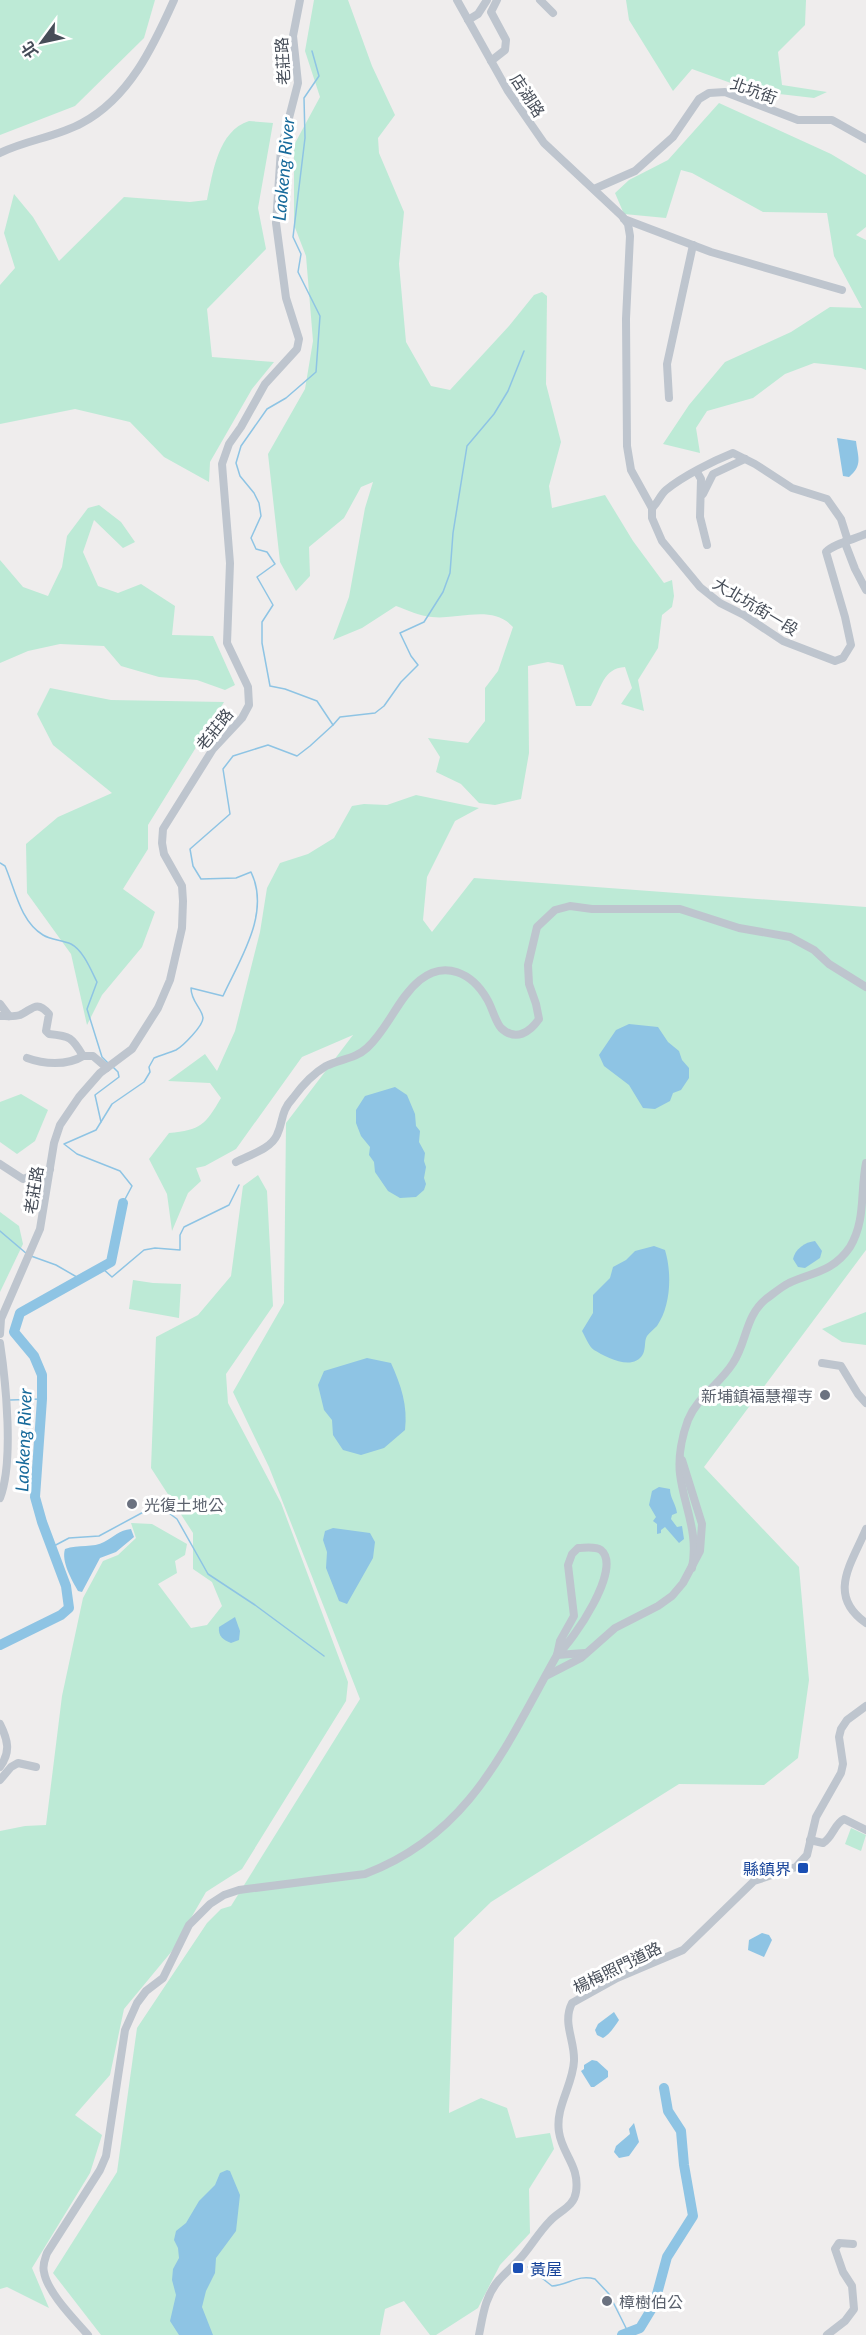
<svg xmlns="http://www.w3.org/2000/svg" width="866" height="2335" viewBox="0 0 866 2335" font-family="Lato,'Noto Sans TC',sans-serif">
  <style>
    .green { fill: #bdead6 }
    .water { fill: #8ec4e4 }
    .lines { fill: none; stroke-linecap: round; stroke-linejoin: round }
    .stream { stroke: #8ec4e4; stroke-width: 1.5 }
    .river { stroke: #8ec4e4; stroke-width: 10 }
    .minor { stroke: #bec5ce; stroke-width: 8 }
    .worship-dot { fill: #6b7280; stroke: #fff; stroke-width: 2 }
    .transit-dot { fill: #1a4fb4; stroke: #fff; stroke-width: 2 }
    .labels { text-anchor: middle; dominant-baseline: central; stroke-width: 6; stroke-linejoin: round; paint-order: stroke }
    .street-label { font-size: 16px; fill: #464d58; stroke: #fff }
    .worship-label { font-size: 16px; fill: #5b616d; stroke: #fff; text-anchor: start }
    .transit-label { font-size: 16px; fill: #164399; stroke: #fff; text-anchor: end }
    .water-label { font-size: 18px; font-style: italic; fill: #176a9b; stroke: #fff }
  </style>
  <rect width="100%" height="100%" fill="#efeded"/>
  <g class="green">
    <polygon points="0,0 155,0 144,38 75,106 0,135"/>
    <path d="M314,0H348L372,66L395,115L378,138L379,153L404,212L399,264L406,342L431,386L450,390L509,326L534,295L542,292L547,296L546,384L561,442L549,486L552,508L605,495L633,541L664,583L672,580L674,596L672,607L662,615L658,648L638,680L644,711L621,704L632,688L625,667C603,668 601,689 591,706H576L563,665L548,662L528,666L529,753L521,799L495,805L479,803L461,784L436,772L440,757L428,738L468,743L485,721V688L498,671L513,627C492,604 459,620 432,617C420,616 407,610 396,606L362,628L333,640L349,597L365,508L373,482L361,487L344,518L309,547L310,576L296,591L280,562L268,454L305,389L313,341L306,256L294,225V145L320,97L305,51Z"/>
    <polygon points="626,0 806,0 805,25 778,52 782,85 827,92 814,98 753,91 692,69 673,91 629,20"/>
    <polygon points="719,103 831,154 866,175 866,227 856,235 866,240 866,370 861,368 814,363 785,374 753,398 707,411 696,428 700,453 663,444 689,405 725,362 791,332 830,307 862,308 834,256 827,213 763,212 692,173 681,170 666,218 624,214 615,193 629,180 668,160"/>
    <path d="M249,121L273,123L258,208L266,249L207,309L212,357L274,362L252,389L210,462L209,482L164,457L130,422L75,409L0,424V285L15,268L4,233L14,194L33,217L59,261L124,197L190,202L207,200C213,172 218,131 249,121Z"/>
    <polygon points="99,505 121,522 135,542 123,548 94,520 83,552 98,586 118,593 141,584 175,606 172,635 213,636 235,685 225,690 197,680 159,677 121,666 104,646 60,644 28,651 0,663 0,560 23,587 48,596 62,567 67,536 88,508"/>
    <polygon points="50,688 111,700 224,702 148,825 148,849 123,889 155,912 142,947 102,995 87,1025 71,954 27,893 26,844 58,817 112,793 53,745 37,714"/>
    <path d="M416,795L479,808L455,821L427,877L423,920L432,932L474,878L866,907V1250L704,1467L799,1567L809,1680L798,1758L764,1785L679,1784L491,1902L454,1938L449,2113L481,2098L507,2108L516,2138L550,2133L554,2149L529,2189L530,2233L500,2265L478,2308L436,2335H430L404,2301L385,2309L380,2335H101L53,2273L117,2172L137,2028L207,1923L221,1909L231,1906L360,1699L269,1467L233,1392L284,1303L286,1123L353,1035L302,1057L236,1149L205,1166L196,1168L201,1181L188,1193L172,1231L167,1194L149,1159L169,1133C201,1130 205,1125 221,1098L210,1083L168,1081L205,1054L217,1071L235,1031L260,932L267,888L280,863L308,854L334,838L352,806L364,804L387,805Z"/>
    <polygon points="21,1094 48,1110 35,1141 17,1154 0,1142 0,1102"/>
    <polygon points="258,1175 267,1191 273,1306 226,1374 228,1403 281,1503 348,1682 346,1701 242,1869 206,1892 172,1951 124,2009 110,2075 75,2115 102,2135 90,2173 32,2268 49,2308 7,2287 0,2289 0,1831 25,1826 46,1825 62,1696 83,1598 103,1561 118,1555 136,1538 131,1523 152,1524 187,1544 185,1555 175,1561 177,1573 158,1584 191,1628 207,1625 222,1606 212,1582 193,1569 193,1533 151,1468 156,1337 198,1315 231,1276 243,1186"/>
    <polygon points="0,1212 19,1226 23,1244 0,1292"/>
    <polygon points="133,1280 153,1283 181,1284 179,1318 129,1309"/>
    <polygon points="866,1312 866,1345 842,1342 822,1329"/>
    <polygon points="851,1828 866,1835 861,1851 845,1844"/>
  </g>
  <g class="water">
    <path d="M837,438L856,441C858,458 863,465 849,477L843,476Z"/>
    <polygon points="629,1024 658,1027 668,1042 679,1051 682,1060 689,1068 689,1078 681,1090 673,1093 670,1101 655,1109 643,1108 629,1085 604,1066 599,1055 616,1030"/>
    <polygon points="395,1087 407,1095 415,1114 416,1126 420,1131 419,1142 425,1153 424,1161 426,1167 424,1178 426,1184 424,1190 416,1197 400,1198 388,1191 375,1172 374,1162 369,1155 370,1147 361,1136 356,1123 356,1110 365,1096"/>
    <path d="M815,1241L822,1251L820,1258L805,1268L798,1267L793,1259C795,1249 805,1242 815,1241Z"/>
    <path d="M654,1246L665,1250C672,1273 671,1306 657,1326C654,1329 650,1332 647,1336C644,1341 646,1348 643,1354C633,1372 606,1357 594,1350C589,1347 585,1336 582,1331L593,1313V1295L610,1278L613,1267L626,1260L635,1251Z"/>
    <path d="M367,1358L391,1363C401,1385 408,1406 405,1430L384,1448L361,1455L343,1450L333,1435L332,1420L324,1410L318,1385L324,1371Z"/>
    <path d="M659,1487L670,1489C670,1498 676,1504 677,1513L672,1515L671,1519L677,1527L682,1526L684,1539L679,1543L665,1527L661,1530V1533L657,1534V1524L653,1521L656,1517L649,1505L652,1491Z"/>
    <polygon points="333,1528 370,1533 375,1542 373,1558 347,1604 339,1601 326,1568 327,1552 323,1540 325,1531"/>
    <path d="M131,1529L134,1537L116,1552L100,1558L82,1592L78,1591C72,1580 61,1562 65,1549C78,1544 94,1548 104,1542C114,1537 119,1530 131,1529Z"/>
    <path d="M235,1617L240,1631L239,1640L231,1643C223,1640 218,1636 219,1627Z"/>
    <polygon points="762,1933 769,1935 772,1940 764,1957 748,1950 749,1940"/>
    <path d="M614,2012L619,2020C615,2026 610,2034 603,2038L597,2035L595,2030L598,2024Z"/>
    <polygon points="592,2060 597,2061 608,2071 608,2077 594,2087 591,2087 581,2071 584,2069 584,2065"/>
    <polygon points="634,2123 639,2142 629,2156 619,2158 614,2152 616,2146 630,2134 629,2129"/>
    <polygon points="227,2170 230,2171 240,2195 236,2231 216,2258 215,2273 206,2291 202,2307 213,2335 179,2335 170,2321 176,2295 172,2280 173,2269 179,2258 178,2248 174,2240 176,2231 186,2223 199,2201 215,2185 220,2173"/>
  </g>
  <g class="lines">
    <g class="stream">
      <polyline points="333,725 340,717 375,713 384,706 401,682 418,665 411,656 400,633 424,622 443,592 450,573 453,533 467,446 494,414 508,391 524,351"/>
      <path d="M0,863L5,866C15,889 20,921 43,935C51,940 62,940 71,944C83,950 91,970 97,982L87,1009L102,1057L109,1064"/>
      <polyline points="101,1122 95,1095 119,1077 118,1072 113,1067"/>
      <path d="M123,1203L132,1186L120,1171L77,1154L64,1144L96,1130L112,1104L144,1082L150,1072L149,1067L154,1058C161,1055 169,1053 176,1050C183,1046 203,1026 203,1018C202,1008 191,1002 191,988L223,996C240,959 271,913 251,872L236,878L201,879L193,866L190,849L230,814L223,769L233,756L268,745L297,756L310,746L333,725L317,701L285,689L270,686L262,643V622L273,605L257,577L275,564L267,552L256,549L251,538L261,516L259,503L254,493L240,476L236,463L241,446L267,409L286,398L316,372L320,316L298,272L301,254L293,237L305,138L304,98L319,76L312,51"/>
      <polyline points="0,1231 27,1254"/>
      <polyline points="31,1256 56,1265 82,1280"/>
      <polyline points="102,1268 112,1277 144,1250 155,1248 180,1250 180,1235 184,1227 229,1205 239,1185"/>
      <polyline points="10,1400 42,1399"/>
      <polyline points="52,1547 69,1538 99,1536 149,1509 162,1508 177,1519 208,1574 255,1605 324,1656"/>
      <path d="M528,2267L552,2286C568,2285 578,2274 595,2279L609,2294L628,2332"/>
    </g>
    <g class="river">
      <polyline points="0,1645 61,1615 69,1608 66,1586 42,1522 35,1497 42,1399 42,1375 34,1356 14,1332 20,1313 111,1262 123,1203"/>
      <polyline points="622,2335 640,2328 654,2305 667,2257 693,2216 684,2165 681,2131 668,2111 664,2088"/>
    </g>
    <g class="minor">
      <path d="M457,0L508,91L544,143L622,216L628,224L630,236L626,319L627,446L631,470L652,508V518L662,541L700,587L720,603L744,615L783,641L835,661L843,658L851,645L845,617L826,552C833,544 855,539 866,534"/>
      <polyline points="540,0 553,13"/>
      <polyline points="468,20 478,14 487,0"/>
      <polyline points="491,61 505,50 506,40 491,12 497,0"/>
      <path d="M0,153C26,140 57,137 82,123C129,98 153,47 174,0"/>
      <polyline points="594,189 635,171 673,137 699,99 709,93 725,92 798,120 832,120 866,139"/>
      <polyline points="624,219 711,252 842,290"/>
      <polyline points="669,398 667,364 693,245"/>
      <polyline points="697,472 701,479 700,517 707,545"/>
      <polyline points="703,494 713,474 745,459"/>
      <path d="M652,508C658,503 660,495 666,490C683,476 713,461 733,453L755,464L792,488L827,499L841,519L847,538L845,543"/>
      <polyline points="845,543 855,569 866,590"/>
      <polyline points="0,1004 9,1016"/>
      <path d="M0,1016C6,1016 14,1017 20,1015C32,1010 36,999 49,1014L46,1031L49,1034C70,1036 72,1037 83,1056H93L107,1068"/>
      <path d="M27,1058C43,1064 67,1066 83,1056"/>
      <path d="M236,1162C249,1155 271,1149 277,1135C284,1120 280,1112 293,1098C301,1087 314,1073 326,1066C340,1059 355,1059 367,1048C388,1029 398,998 420,980C445,960 472,973 487,999C492,1007 495,1021 501,1028C516,1042 530,1032 539,1019L536,1004L529,984L528,965L537,927L555,910L570,906L592,909H680L739,928L790,937L814,950L829,964L866,987"/>
      <polyline points="0,1164 23,1179 50,1169"/>
      <polyline points="0,1334 1,1319 40,1229 54,1143 60,1125 79,1097 100,1073 132,1049 158,1008 170,980 182,928 183,901 182,886 164,854 162,843 163,829 213,749 242,718 249,705 248,687 227,643 230,563 222,464 229,444 241,427 265,384 297,349 299,339 286,298 276,223 281,149 298,83 293,36 300,0"/>
      <path d="M0,1343C6,1383 14,1462 0,1498"/>
      <polyline points="822,1363 841,1366 858,1394 866,1403"/>
      <path d="M866,1529C852,1563 826,1595 866,1623"/>
      <path d="M692,1568C699,1532 684,1507 680,1474C678,1457 682,1436 688,1420C698,1396 720,1384 733,1363C747,1342 745,1316 766,1299C773,1294 781,1287 789,1283C813,1272 833,1272 850,1247C866,1220 860,1193 866,1163"/>
      <polyline points="557,1655 585,1653"/>
      <polyline points="546,1676 581,1658 615,1628 658,1606 672,1596 683,1583 700,1551 702,1524 682,1460"/>
      <path d="M0,1724C8,1740 11,1752 0,1767"/>
      <polyline points="0,1780 11,1767 18,1763 36,1767"/>
      <path d="M810,1840L823,1843C833,1837 834,1824 844,1819L866,1830"/>
      <path d="M88,2335C75,2320 47,2292 44,2272C42,2265 45,2259 47,2253L100,2170L106,2156L125,2030L137,2003L146,1991L163,1978L189,1925L210,1904L224,1895L239,1890L365,1874C471,1834 505,1747 557,1655L560,1641L574,1616L568,1565L572,1554L578,1548C585,1548 595,1546 601,1550C623,1568 573,1641 557,1655"/>
      <path d="M479,2335C483,2315 485,2296 499,2280C507,2271 517,2263 524,2254C533,2243 540,2231 550,2221C559,2211 574,2207 576,2192C580,2166 562,2154 559,2132C555,2107 573,2085 574,2061C575,2040 562,2023 572,2003L617,1978L683,1950L754,1881L796,1867L807,1855L816,1817L841,1773L843,1764L839,1737L841,1729L847,1720L866,1706"/>
      <polyline points="827,2335 845,2321 854,2309 852,2286 843,2272 835,2249 839,2243 853,2244"/>
    </g>
  </g>
  <g class="worship-dot">
    <circle cx="825" cy="1395" r="6"/>
    <circle cx="132" cy="1504" r="6"/>
    <circle cx="607" cy="2301" r="6"/>
  </g>
  <g class="transit-dot">
    <rect x="797" y="1862" width="12" height="12" rx="3"/>
    <rect x="512" y="2262" width="12" height="12" rx="3"/>
  </g>
  <g class="labels">
    <g class="street-label">
      <text transform="translate(282 61) rotate(-93)">老莊路</text>
      <text transform="translate(754 90) rotate(20)">北坑街</text>
      <text transform="translate(528 95) rotate(57)">店湖路</text>
      <text transform="translate(756 606) rotate(31)">大北坑街一段</text>
      <text transform="translate(214 729) rotate(-51)">老莊路</text>
      <text transform="translate(33 1190) rotate(-81)">老莊路</text>
      <text transform="translate(617 1967) rotate(-26)">楊梅照門道路</text>
    </g>
    <g class="worship-label">
      <text x="813" y="1395" text-anchor="end">新埔鎮福慧禪寺</text>
      <text x="144" y="1504">光復土地公</text>
      <text x="619" y="2301">樟樹伯公</text>
    </g>
    <g class="transit-label">
      <text x="791" y="1868">縣鎮界</text>
      <text x="530" y="2268" text-anchor="start">黃屋</text>
    </g>
    <g class="water-label">
      <text transform="translate(283 169) rotate(-85)">Laokeng River</text>
      <text transform="translate(23 1440) rotate(-88)">Laokeng River</text>
    </g>
  </g>
  <g transform="translate(42 42) rotate(237)" stroke="#ffffff" stroke-width="4.5" paint-order="stroke">
  <path d="M0-4.5L10 22L0 15L-10 22Z" fill="#464d58"/>
  <text y="-9" font-size="16" font-weight="bold" text-anchor="middle" fill="#464d58">北</text>
  </g>
</svg>
